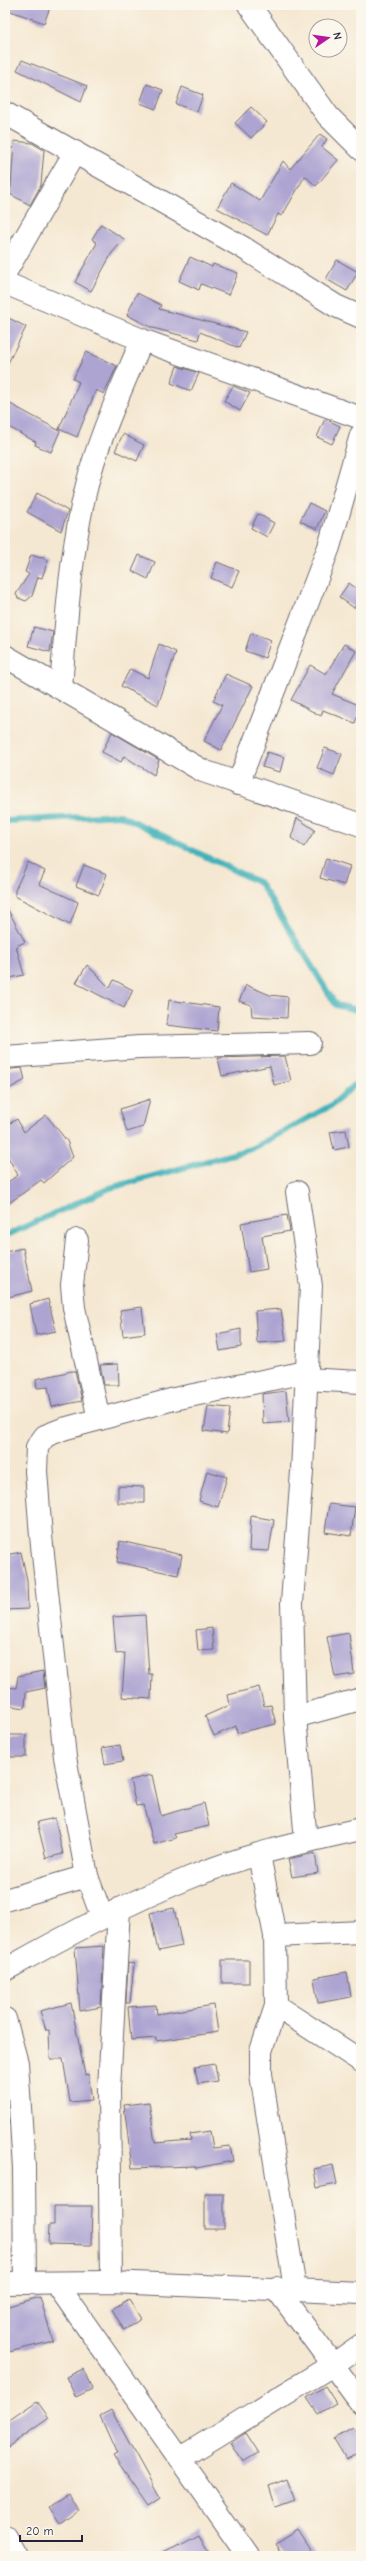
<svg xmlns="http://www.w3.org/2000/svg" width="366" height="2561" viewBox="0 0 366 2561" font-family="'Comic Neue',sans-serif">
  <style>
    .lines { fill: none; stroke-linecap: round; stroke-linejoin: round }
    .stream { stroke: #42b2ba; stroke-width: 6 }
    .building { fill: #ada4d2 }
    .minor-casing { stroke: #6c6770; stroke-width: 24 }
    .minor { stroke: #fff; stroke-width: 22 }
  </style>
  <rect width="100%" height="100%" fill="#fbf7ec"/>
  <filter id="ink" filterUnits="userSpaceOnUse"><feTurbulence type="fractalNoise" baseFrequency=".025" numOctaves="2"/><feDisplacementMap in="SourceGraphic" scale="8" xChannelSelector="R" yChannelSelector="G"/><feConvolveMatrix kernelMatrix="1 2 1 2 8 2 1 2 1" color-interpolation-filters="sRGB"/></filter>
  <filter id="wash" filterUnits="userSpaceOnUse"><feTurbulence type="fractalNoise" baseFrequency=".012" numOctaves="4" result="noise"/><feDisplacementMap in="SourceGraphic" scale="16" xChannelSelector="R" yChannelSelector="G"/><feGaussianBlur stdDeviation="0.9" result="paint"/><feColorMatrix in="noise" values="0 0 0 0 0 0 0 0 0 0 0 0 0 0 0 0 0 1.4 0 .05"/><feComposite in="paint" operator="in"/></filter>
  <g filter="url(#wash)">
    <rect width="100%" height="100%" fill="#f5e8d2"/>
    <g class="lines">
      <g class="stream">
        <polyline points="5,821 120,815 260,883 336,1005 361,1011"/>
        <polyline points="5,1236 110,1188 251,1149 332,1105 361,1079"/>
      </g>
    </g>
    <g id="blocks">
      <g class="building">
        <polygon points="5,5 51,5 44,23 5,9"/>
        <polygon points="22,60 87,86 81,102 17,70"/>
        <polygon points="147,84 163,90 156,109 140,103"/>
        <polygon points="182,87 203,95 197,112 176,104"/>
        <polygon points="251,107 267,122 251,138 235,123"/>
        <polygon points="320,134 327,139 322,147 338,160 316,186 305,176 282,216 278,214 267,235 217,208 231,183 260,201 283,161 290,169"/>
        <polygon points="14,141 32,143 44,150 41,185 30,205 8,193 11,187"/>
        <polygon points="101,224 124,239 112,253 91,291 75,282 97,243 92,239"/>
        <polygon points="190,257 212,267 213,264 238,273 229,295 201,284 199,290 179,281"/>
        <polygon points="337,260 358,272 347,291 326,279"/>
        <polygon points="137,293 161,305 159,309 246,332 239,348 200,332 198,340 153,328 127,315"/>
        <polygon points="5,316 26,327 5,369"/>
        <polygon points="86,352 117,366 104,394 96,390 77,437 59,429 79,382 73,379"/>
        <polygon points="177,366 199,373 191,391 171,383"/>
        <polygon points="233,386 250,393 240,411 224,401"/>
        <polygon points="5,401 60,431 51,452 35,445 36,442 5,425"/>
        <polygon points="325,419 340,426 332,444 317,437"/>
        <polygon points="123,434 144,445 137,461 115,451"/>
        <polygon points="37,493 68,511 61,531 27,512"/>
        <polygon points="309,503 325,511 317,529 300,521"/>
        <polygon points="258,514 274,523 267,537 251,528"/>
        <polygon points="31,555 41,558 43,556 44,559 48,560 42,578 38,577 32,596 26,601 18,598 16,594 29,574 25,572"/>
        <polygon points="139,555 155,562 148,579 132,571"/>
        <polygon points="217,562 239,571 232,587 211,578"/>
        <polygon points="349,583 361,592 361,598 354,608 339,597"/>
        <polygon points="34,627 53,632 50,652 28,646"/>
        <polygon points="251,633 271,640 265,658 245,651"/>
        <polygon points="159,644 176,652 158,705 121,686 130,669 148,678"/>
        <polygon points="344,644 356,651 332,694 361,706 355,723 323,710 321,716 291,700 310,665 326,674"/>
        <polygon points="226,674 253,686 221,750 204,741 222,705 213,701"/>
        <polygon points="112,732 159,760 154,775 124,756 121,762 102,752"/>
        <polygon points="325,748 342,754 334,775 317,768"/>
        <polygon points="267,752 284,757 280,772 262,767"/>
        <polygon points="297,818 315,830 304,847 291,838"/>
        <polygon points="326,858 350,866 344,885 320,878"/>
        <polygon points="28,862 45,871 39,884 78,902 70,925 15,896 15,890"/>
        <polygon points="84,865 107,874 99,895 76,886"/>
        <polygon points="5,904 25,942 16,946 24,975 5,979"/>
        <polygon points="87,965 110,988 114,980 133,990 124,1008 76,983"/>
        <polygon points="246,985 270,995 288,997 287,1018 252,1016 251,1005 239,1001"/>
        <polygon points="169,1000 219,1007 217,1031 166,1025"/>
        <polygon points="285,1056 291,1081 274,1085 270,1066 222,1076 218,1058"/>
        <polygon points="22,1068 25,1080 5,1091 5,1072 11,1069"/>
        <polygon points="150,1099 143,1127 127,1132 120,1109"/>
        <polygon points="46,1115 67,1141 73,1157 44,1183 41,1180 5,1206 5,1184 18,1175 5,1152 5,1126 17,1119 24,1132"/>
        <polygon points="346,1130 349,1147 334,1150 330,1132"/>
        <polygon points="287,1215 290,1231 262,1236 267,1269 249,1272 241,1223"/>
        <polygon points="23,1248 32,1291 5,1298 5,1252"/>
        <polygon points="48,1299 56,1331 36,1335 30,1304"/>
        <polygon points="142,1307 145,1333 123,1336 120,1310"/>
        <polygon points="281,1309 286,1341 257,1343 255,1311"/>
        <polygon points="241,1329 241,1347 220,1351 217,1334"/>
        <polygon points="118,1364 119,1385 104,1385 100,1365"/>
        <polygon points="72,1371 75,1371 82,1401 52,1407 48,1387 37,1388 36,1379"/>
        <polygon points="286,1391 289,1422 263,1424 262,1394"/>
        <polygon points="208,1406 230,1408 227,1434 204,1431"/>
        <polygon points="207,1471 227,1477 218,1507 199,1501"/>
        <polygon points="118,1486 144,1487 144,1503 118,1503"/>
        <polygon points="329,1504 355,1507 351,1536 325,1532"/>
        <polygon points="251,1516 274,1520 269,1551 249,1550"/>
        <polygon points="120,1541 182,1555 178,1575 117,1562"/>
        <polygon points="21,1552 27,1580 28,1609 5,1610 5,1555"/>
        <polygon points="145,1615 149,1674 152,1674 151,1699 122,1697 125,1653 116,1654 113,1617"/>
        <polygon points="212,1628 214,1650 198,1651 196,1630"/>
        <polygon points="349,1633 354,1674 335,1677 327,1637"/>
        <polygon points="43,1671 45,1688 26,1692 25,1708 5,1705 6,1687 16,1688 18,1676"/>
        <polygon points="259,1687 264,1706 271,1705 276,1724 237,1733 236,1726 214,1736 205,1716 230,1705 228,1695"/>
        <rect x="5" y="1735" width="21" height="22"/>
        <polygon points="120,1745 123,1761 105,1764 102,1748"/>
        <polygon points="152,1775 161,1816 204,1803 209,1826 174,1834 176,1838 154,1844 143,1805 136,1806 130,1780"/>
        <polygon points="55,1818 63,1854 46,1858 37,1822"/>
        <polygon points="315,1853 318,1873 292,1877 288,1859"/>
        <polygon points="174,1908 182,1946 158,1951 150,1913"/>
        <polygon points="104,1946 101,2007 80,2011 75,1948"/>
        <rect x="222" y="1960" width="27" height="23"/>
        <polygon points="128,1963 134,1964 130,2003 126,2003"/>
        <polygon points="347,1972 351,1997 318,2003 314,1978"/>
        <polygon points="71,2003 85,2075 88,2074 92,2100 70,2102 63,2059 50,2059 49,2030 46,2030 40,2011"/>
        <polygon points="156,2005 157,2014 214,2005 218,2032 156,2041 156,2038 131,2040 128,2007"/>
        <polygon points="215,2064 218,2081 198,2084 195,2067"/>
        <polygon points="149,2102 155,2143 191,2140 190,2134 210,2131 213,2148 230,2146 233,2161 196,2168 195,2166 132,2168 124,2105"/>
        <polygon points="333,2165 337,2184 317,2188 314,2169"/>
        <rect x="205" y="2194" width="19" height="35"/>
        <polygon points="54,2206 92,2206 91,2245 48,2244 49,2225 54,2225"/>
        <polygon points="40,2297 53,2341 5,2353 5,2307"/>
        <polygon points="129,2299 141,2319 124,2330 112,2309"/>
        <polygon points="83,2369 92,2389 76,2397 66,2377"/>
        <polygon points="325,2386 336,2403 318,2414 307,2398"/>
        <polygon points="37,2401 49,2418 5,2449 5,2423"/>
        <polygon points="111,2410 160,2498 148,2506 113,2456 117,2454 100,2416"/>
        <polygon points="353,2428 361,2441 361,2451 346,2459 334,2439"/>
        <polygon points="245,2433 258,2453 243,2462 231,2443"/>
        <polygon points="287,2479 295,2501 276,2508 269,2486"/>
        <polygon points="68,2493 79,2509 60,2523 49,2507"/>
        <polygon points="298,2530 315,2556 284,2556 276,2544"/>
        <polygon points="199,2534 210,2556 158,2556"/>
      </g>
    </g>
  </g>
  <g filter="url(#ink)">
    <use href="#blocks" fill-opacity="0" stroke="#6c6770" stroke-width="1"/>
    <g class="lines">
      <g class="minor-casing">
        <g id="minor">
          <polyline points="249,5 328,116 361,149"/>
          <polyline points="5,113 242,247 336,306 361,317"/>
          <polyline points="5,273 75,152"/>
          <polyline points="5,283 142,340 361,418"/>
          <polyline points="5,656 203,771 361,825"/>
          <path d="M61,688C66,623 70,557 85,493C97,440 121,390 142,340"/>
          <polyline points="238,784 329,547 361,435"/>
          <polyline points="5,1057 139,1047 310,1043"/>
          <polyline points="297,1192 311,1286 302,1471 292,1603 295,1717 306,1841"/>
          <polyline points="77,1240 72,1285 74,1308 99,1419"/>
          <polyline points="305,1379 361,1382"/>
          <polyline points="295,1717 361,1699"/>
          <polyline points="259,1855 275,1936 276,2006 261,2051 261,2074 295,2289"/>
          <polyline points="5,1900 87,1876"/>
          <polyline points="102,1917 87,1876 65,1757 41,1536 36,1471 37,1447 45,1436 63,1429 174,1399 306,1372"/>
          <polyline points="275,1936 361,1932"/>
          <path d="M5,1970C65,1936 125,1904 189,1878C244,1855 303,1842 361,1829"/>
          <polyline points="276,2006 361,2061"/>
          <polyline points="5,2019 17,2063 24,2167 25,2283"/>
          <polyline points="111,2282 109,2088 119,1909"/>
          <polyline points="5,2283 111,2282 361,2293"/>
          <polyline points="56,2283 248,2556"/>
          <polyline points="276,2288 361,2403"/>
          <polyline points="179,2459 334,2364 361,2345"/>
          <polyline points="5,2537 16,2556"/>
        </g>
      </g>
      <use href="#minor" class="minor"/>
    </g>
  </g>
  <rect width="366" height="2561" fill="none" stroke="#fbf7ec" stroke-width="20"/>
  <g transform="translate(328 38) rotate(77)"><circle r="19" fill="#fbf7ec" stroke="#a4a2a5"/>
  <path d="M0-3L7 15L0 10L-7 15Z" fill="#b5179e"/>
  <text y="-6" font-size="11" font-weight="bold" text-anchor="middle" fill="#22223b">N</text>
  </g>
  <path d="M20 2535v6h62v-6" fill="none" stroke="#22223b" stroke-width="2"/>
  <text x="26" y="2535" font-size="12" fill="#22223b" stroke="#fbf7ec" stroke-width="3" paint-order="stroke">20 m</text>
</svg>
